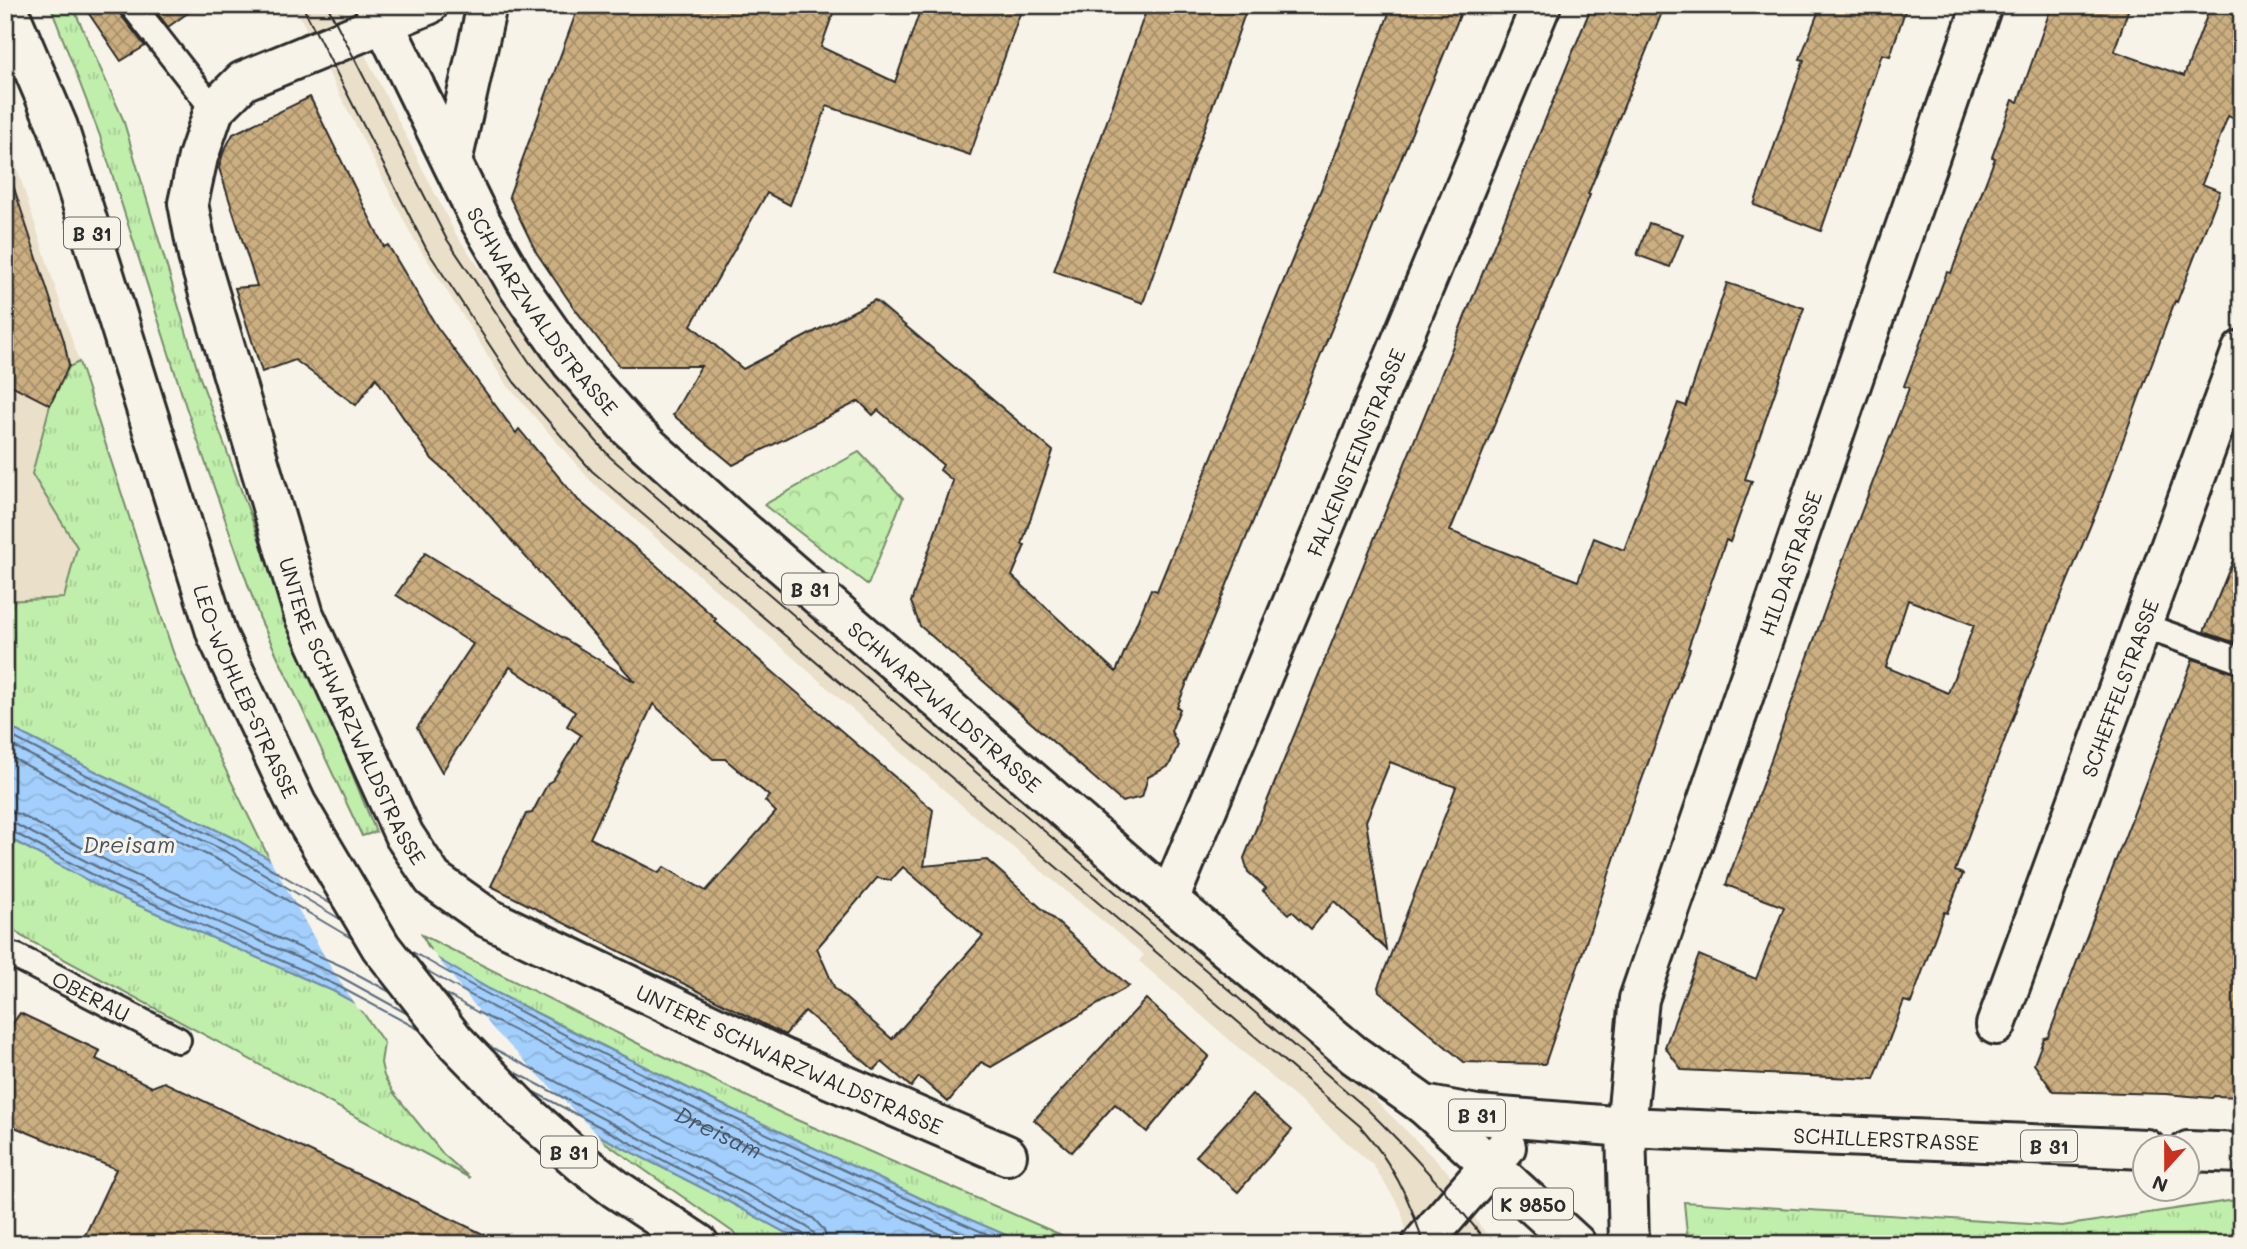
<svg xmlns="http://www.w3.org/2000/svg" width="2247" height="1249" viewBox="0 0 2247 1249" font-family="Mali,sans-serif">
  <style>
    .built { fill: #eadfc9 }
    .grass { fill: url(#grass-tufts); stroke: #768c6b; stroke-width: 2 }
    .forest { fill: url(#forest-crowns); stroke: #768c6b; stroke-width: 2 }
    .water { fill: url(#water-waves); stroke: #728da9; stroke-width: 2 }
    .pier { fill: #f7f3e8 }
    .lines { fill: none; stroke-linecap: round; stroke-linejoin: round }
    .shore { stroke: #5b6d7f; stroke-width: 2 }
    .building { fill: url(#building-cross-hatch); stroke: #2b2b2b; stroke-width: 2; fill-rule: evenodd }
    .service-casing { stroke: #2b2b2b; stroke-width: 30 }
    .minor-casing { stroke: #2b2b2b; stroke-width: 44 }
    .primary-casing { stroke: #2b2b2b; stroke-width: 44 }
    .service { stroke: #f7f3e8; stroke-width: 24 }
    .minor { stroke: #f7f3e8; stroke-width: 38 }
    .primary { stroke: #f7f3e8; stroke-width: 38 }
    .tram { stroke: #2b2b2b; stroke-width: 2 }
    .labels { text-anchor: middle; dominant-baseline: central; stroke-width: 6; stroke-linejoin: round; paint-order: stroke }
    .shield { fill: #f7f3e8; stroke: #686764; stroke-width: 2 }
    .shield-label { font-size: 19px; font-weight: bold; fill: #2b2b2b }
    .street-label { font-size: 21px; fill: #2b2b2b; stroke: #f7f3e8 }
    .water-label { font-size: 23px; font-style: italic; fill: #495460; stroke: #f7f3e8 }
  </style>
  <defs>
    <pattern id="grass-tufts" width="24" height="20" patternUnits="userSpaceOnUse" patternTransform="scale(1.75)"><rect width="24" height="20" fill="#c0eeab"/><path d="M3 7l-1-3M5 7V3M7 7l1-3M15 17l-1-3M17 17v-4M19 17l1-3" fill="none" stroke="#a5cc93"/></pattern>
    <pattern id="forest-crowns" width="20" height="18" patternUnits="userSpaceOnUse" patternTransform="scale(1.75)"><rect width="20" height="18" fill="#c0eeab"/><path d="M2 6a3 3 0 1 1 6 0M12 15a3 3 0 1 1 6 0" fill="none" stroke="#a5cc93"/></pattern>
    <pattern id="water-waves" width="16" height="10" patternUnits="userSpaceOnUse" patternTransform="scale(1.75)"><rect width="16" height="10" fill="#a2cffd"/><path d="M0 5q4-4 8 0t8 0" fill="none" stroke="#8cb2d9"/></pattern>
    <pattern id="building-cross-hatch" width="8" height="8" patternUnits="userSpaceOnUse" patternTransform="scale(1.75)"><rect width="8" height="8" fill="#ccaf80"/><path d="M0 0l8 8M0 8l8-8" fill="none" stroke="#a68f69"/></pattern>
  </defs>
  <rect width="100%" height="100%" fill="#f7f3e8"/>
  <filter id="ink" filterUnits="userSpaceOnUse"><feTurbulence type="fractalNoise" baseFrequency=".0143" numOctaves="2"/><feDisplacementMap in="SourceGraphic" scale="14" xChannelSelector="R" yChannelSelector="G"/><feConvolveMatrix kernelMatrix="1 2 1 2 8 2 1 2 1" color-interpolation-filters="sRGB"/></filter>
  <g filter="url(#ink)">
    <g class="built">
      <polygon points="294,5 340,5 455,233 556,377 626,452 1056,818 1251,993 1374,1099 1447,1171 1480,1226 1495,1244 1409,1244 1401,1209 1373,1165 1139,961 1144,955 966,809 591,481 506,384 412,236"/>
      <polygon points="5,130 79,362 69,367 32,474 77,547 65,598 5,601"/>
    </g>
    <g class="grass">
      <polygon points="50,5 72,5 123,119 199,375 285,610 376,832 362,836 260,619 186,407 100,136"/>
      <polygon points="79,362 173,652 209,736 270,860 237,840 97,772 5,725 5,601 64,598 77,547 32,474 50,405 69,367"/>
      <polygon points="5,836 113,894 333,991 357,1004 384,1043 381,1063 384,1076 393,1092 443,1154 470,1178 21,936 5,922"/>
      <polygon points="422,935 651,1050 783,1114 1082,1244 1027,1244 922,1199 708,1098 489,989 434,957"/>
      <polygon points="596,1134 720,1197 806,1244 750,1244 606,1143"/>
      <polygon points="2242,1199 2242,1244 1688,1244 1684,1202 2062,1226"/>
    </g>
    <polygon class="forest" points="859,452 903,498 868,585 764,505"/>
    <polygon class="water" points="5,725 97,772 237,840 489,989 566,1028 708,1098 922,1199 1027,1244 806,1244 720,1197 596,1134 333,991 113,894 5,836"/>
    <polygon class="pier" points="267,854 432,951 493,1029 605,1142 357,1008 330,966"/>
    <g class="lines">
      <g class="shore">
        <polyline points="5,733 94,779 233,846 331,904"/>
        <polyline points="5,742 90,786 229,853 340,919"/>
        <polyline points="5,754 85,796 224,863 351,938"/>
        <polyline points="5,811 19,814 124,870 344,967 390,992"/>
        <polyline points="5,822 15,824 120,879 339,976 406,1013"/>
        <polyline points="5,830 11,831 116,887 336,985 420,1030"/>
        <path d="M411,951C489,997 570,1038 651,1078C769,1136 889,1192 1010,1244"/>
        <path d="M426,970C498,1012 572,1049 646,1085C759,1141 872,1195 987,1244"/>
        <path id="s1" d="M444,993L477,1012L697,1122L961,1244"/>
        <polyline points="489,1046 813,1218 824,1230 827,1244"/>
        <polyline points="513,1071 807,1227 814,1233 816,1244"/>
        <polyline points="534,1092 803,1234 807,1244"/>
      </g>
    </g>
    <g class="building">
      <polygon points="83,5 117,5 120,14 145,46 121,61"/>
      <polygon points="151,5 199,5 168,27"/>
      <polygon points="579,5 836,5 821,47 895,82 922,5 1023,5 970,155 827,106 790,205 767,193 691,325 743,369 875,300 1053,451 1022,544 1025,545 1012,576 1116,672 1151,589 1157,591 1355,106 1392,5 1464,5 1177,707 1180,709 1171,731 1178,745 1169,766 1148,777 1142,797 1122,802 920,626 911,602 953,481 940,470 943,465 912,439 878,410 873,415 859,401 733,465 673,415 701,366 619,366 574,308 536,252 509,196"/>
      <polygon points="1148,5 1248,5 1143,303 1054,271"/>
      <polygon points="1592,5 1665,5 1588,194 1590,195 1450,531 1578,581 1594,538 1624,550 1678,403 1686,406 1727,283 1804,308 1745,479 1752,481 1730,542 1726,540 1688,648 1690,649 1630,812 1545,1064 1464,1062 1379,991 1378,987 1456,787 1390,762 1366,821 1386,949 1334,901 1311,929 1292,911 1289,914 1263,891 1266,888 1248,872 1244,858"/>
      <polygon points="1821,5 1907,5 1890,56 1882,54 1821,231 1754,205 1804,60 1800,59"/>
      <path d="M2052,5H2130L2114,51L2184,76L2211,5H2242V122L2228,116L2202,184L2220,191L2177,302L2175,301L2099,505L2036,657L1955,871L1963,874L1947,913L1944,912L1911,1003L1904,1001L1874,1079L1682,1070L1665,1047L1699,955L1756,979L1784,907L1726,885L1841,565L1909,388L1904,386L1947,272L1951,273L1995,158L1992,157L2013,100L2018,102ZM1908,600L1974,625L1948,693L1886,667Z"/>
      <path d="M310,97L384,247L388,245L437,327L516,433L519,429L578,500L656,565L716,619L714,621L933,810L924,866L987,860L1129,986L991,1067L981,1062L948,1102L919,1077L911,1087L882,1062L874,1070L805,1011L785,1035L491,886L526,814L532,813L548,783L553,780L581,735L567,726L575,712L510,667L442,772L417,728L473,644L396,595L425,553L635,682L469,492L432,459L376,378L356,405L295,360L262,372L235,288L257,286L219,168L223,153L233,134ZM653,704L713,759H725L769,796L765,801L776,812L706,891L664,867L659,873L590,838ZM903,867L983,936L892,1039L835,989L817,948L877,878L891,880Z"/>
      <polygon points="12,182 64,341 69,365 50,405 5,382 5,183"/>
      <polygon points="1649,223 1683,234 1670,267 1637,255"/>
      <polygon points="2240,543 2242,543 2242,645 2204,632"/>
      <polygon points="2193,659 2242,675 2242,1097 2214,1096 2212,1098 2166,1094 2053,1091 2034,1064 2044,1038 2048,1037"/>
      <polygon points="1146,999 1209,1056 1147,1132 1115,1104 1072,1152 1034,1120"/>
      <polygon points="20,1013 100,1051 96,1059 152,1087 164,1082 504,1244 81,1244 116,1169 5,1123 5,1034"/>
      <polygon points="1252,1094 1292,1130 1238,1192 1196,1156"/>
    </g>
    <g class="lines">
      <g class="service-casing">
        <g id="service">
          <polyline points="132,5 214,110"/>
          <polyline points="2141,625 2242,661"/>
          <path id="s2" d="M5,954L17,957L178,1040"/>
        </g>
      </g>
      <g class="minor-casing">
        <g id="minor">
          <path id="s3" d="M428,5L243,81L214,110L198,157L188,203L198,256L304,615L404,835L433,879L488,918L784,1059L1007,1155"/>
          <polyline points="452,162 487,5"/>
          <path id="s4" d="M1169,900L1541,5"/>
          <path id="s5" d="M1996,1025L2242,350"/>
          <path id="s6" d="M1629,1244L1626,1127L1639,999L1982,5"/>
        </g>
      </g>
      <g class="primary-casing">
        <g id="primary">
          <path id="s7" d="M6,5L58,127L217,635L297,805L381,947L455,1041L522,1110L583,1164L616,1189L699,1244"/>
          <path id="s8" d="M375,5L481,222L518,286L572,363L630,429L731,520L1169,900L1354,1055L1424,1105L1576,1244"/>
          <path id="s9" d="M1424,1105L1477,1115L1626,1127L2146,1149"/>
          <polyline points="2188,1151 2242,1153"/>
          <polyline points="1422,1244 1506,1147"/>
        </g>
      </g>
      <use href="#service" class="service"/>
      <use href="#minor" class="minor"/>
      <use href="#primary" class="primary"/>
      <g class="tram">
        <path d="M302,5L427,250L514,382L592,471L1360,1126C1391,1161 1411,1199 1423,1244"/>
        <path d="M327,5L446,238L534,369L610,457L1366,1108C1410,1151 1450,1195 1488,1244"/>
      </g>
    </g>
  </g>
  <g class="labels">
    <g class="shield">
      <rect x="64" y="217.5" width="56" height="31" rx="5"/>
      <rect x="782" y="573.5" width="56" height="31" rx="5"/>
      <rect x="1449" y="1099.5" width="56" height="31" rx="5"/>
      <rect x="2021" y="1130.5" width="56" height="31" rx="5"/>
      <rect x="541" y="1136.5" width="56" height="31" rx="5"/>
      <rect x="1493" y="1188.5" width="80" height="31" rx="5"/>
    </g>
    <g class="shield-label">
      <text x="92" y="233">B 31</text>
      <text x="810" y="589">B 31</text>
      <text x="1477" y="1115">B 31</text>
      <text x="2049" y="1146">B 31</text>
      <text x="569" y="1152">B 31</text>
      <text x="1533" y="1204">K 9850</text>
    </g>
    <g class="street-label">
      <text stroke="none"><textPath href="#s8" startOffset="350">SCHWARZWALDSTRASSE</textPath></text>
      <text stroke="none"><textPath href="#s4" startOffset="485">FALKENSTEINSTRASSE</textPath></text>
      <text stroke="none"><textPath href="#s6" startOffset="707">HILDASTRASSE</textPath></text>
      <text stroke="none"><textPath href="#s5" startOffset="359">SCHEFFELSTRASSE</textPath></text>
      <text stroke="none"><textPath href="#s7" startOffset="728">LEO-WOHLEB-STRASSE</textPath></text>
      <text stroke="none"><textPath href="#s8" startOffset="917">SCHWARZWALDSTRASSE</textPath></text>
      <text stroke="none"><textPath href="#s3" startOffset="873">UNTERE SCHWARZWALDSTRASSE</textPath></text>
      <text stroke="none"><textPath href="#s2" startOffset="96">OBERAU</textPath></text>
      <text stroke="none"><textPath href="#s3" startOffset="1461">UNTERE SCHWARZWALDSTRASSE</textPath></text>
      <text stroke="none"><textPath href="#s9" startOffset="464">SCHILLERSTRASSE</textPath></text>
    </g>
    <g class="water-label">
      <text x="129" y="844">Dreisam</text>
      <text stroke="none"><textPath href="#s1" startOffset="308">Dreisam</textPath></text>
    </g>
  </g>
  <rect width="2247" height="1249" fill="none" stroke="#f7f3e8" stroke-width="28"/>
  <rect x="14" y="14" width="2219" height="1221" fill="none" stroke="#2b2b2b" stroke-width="2.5" filter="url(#ink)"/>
  <g transform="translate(2166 1168) rotate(201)"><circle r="33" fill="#f7f3e8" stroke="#a5a39c" stroke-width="2"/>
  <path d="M0-5L12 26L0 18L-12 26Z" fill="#c8321e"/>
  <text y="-10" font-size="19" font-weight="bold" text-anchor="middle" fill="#2b2b2b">N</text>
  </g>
</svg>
